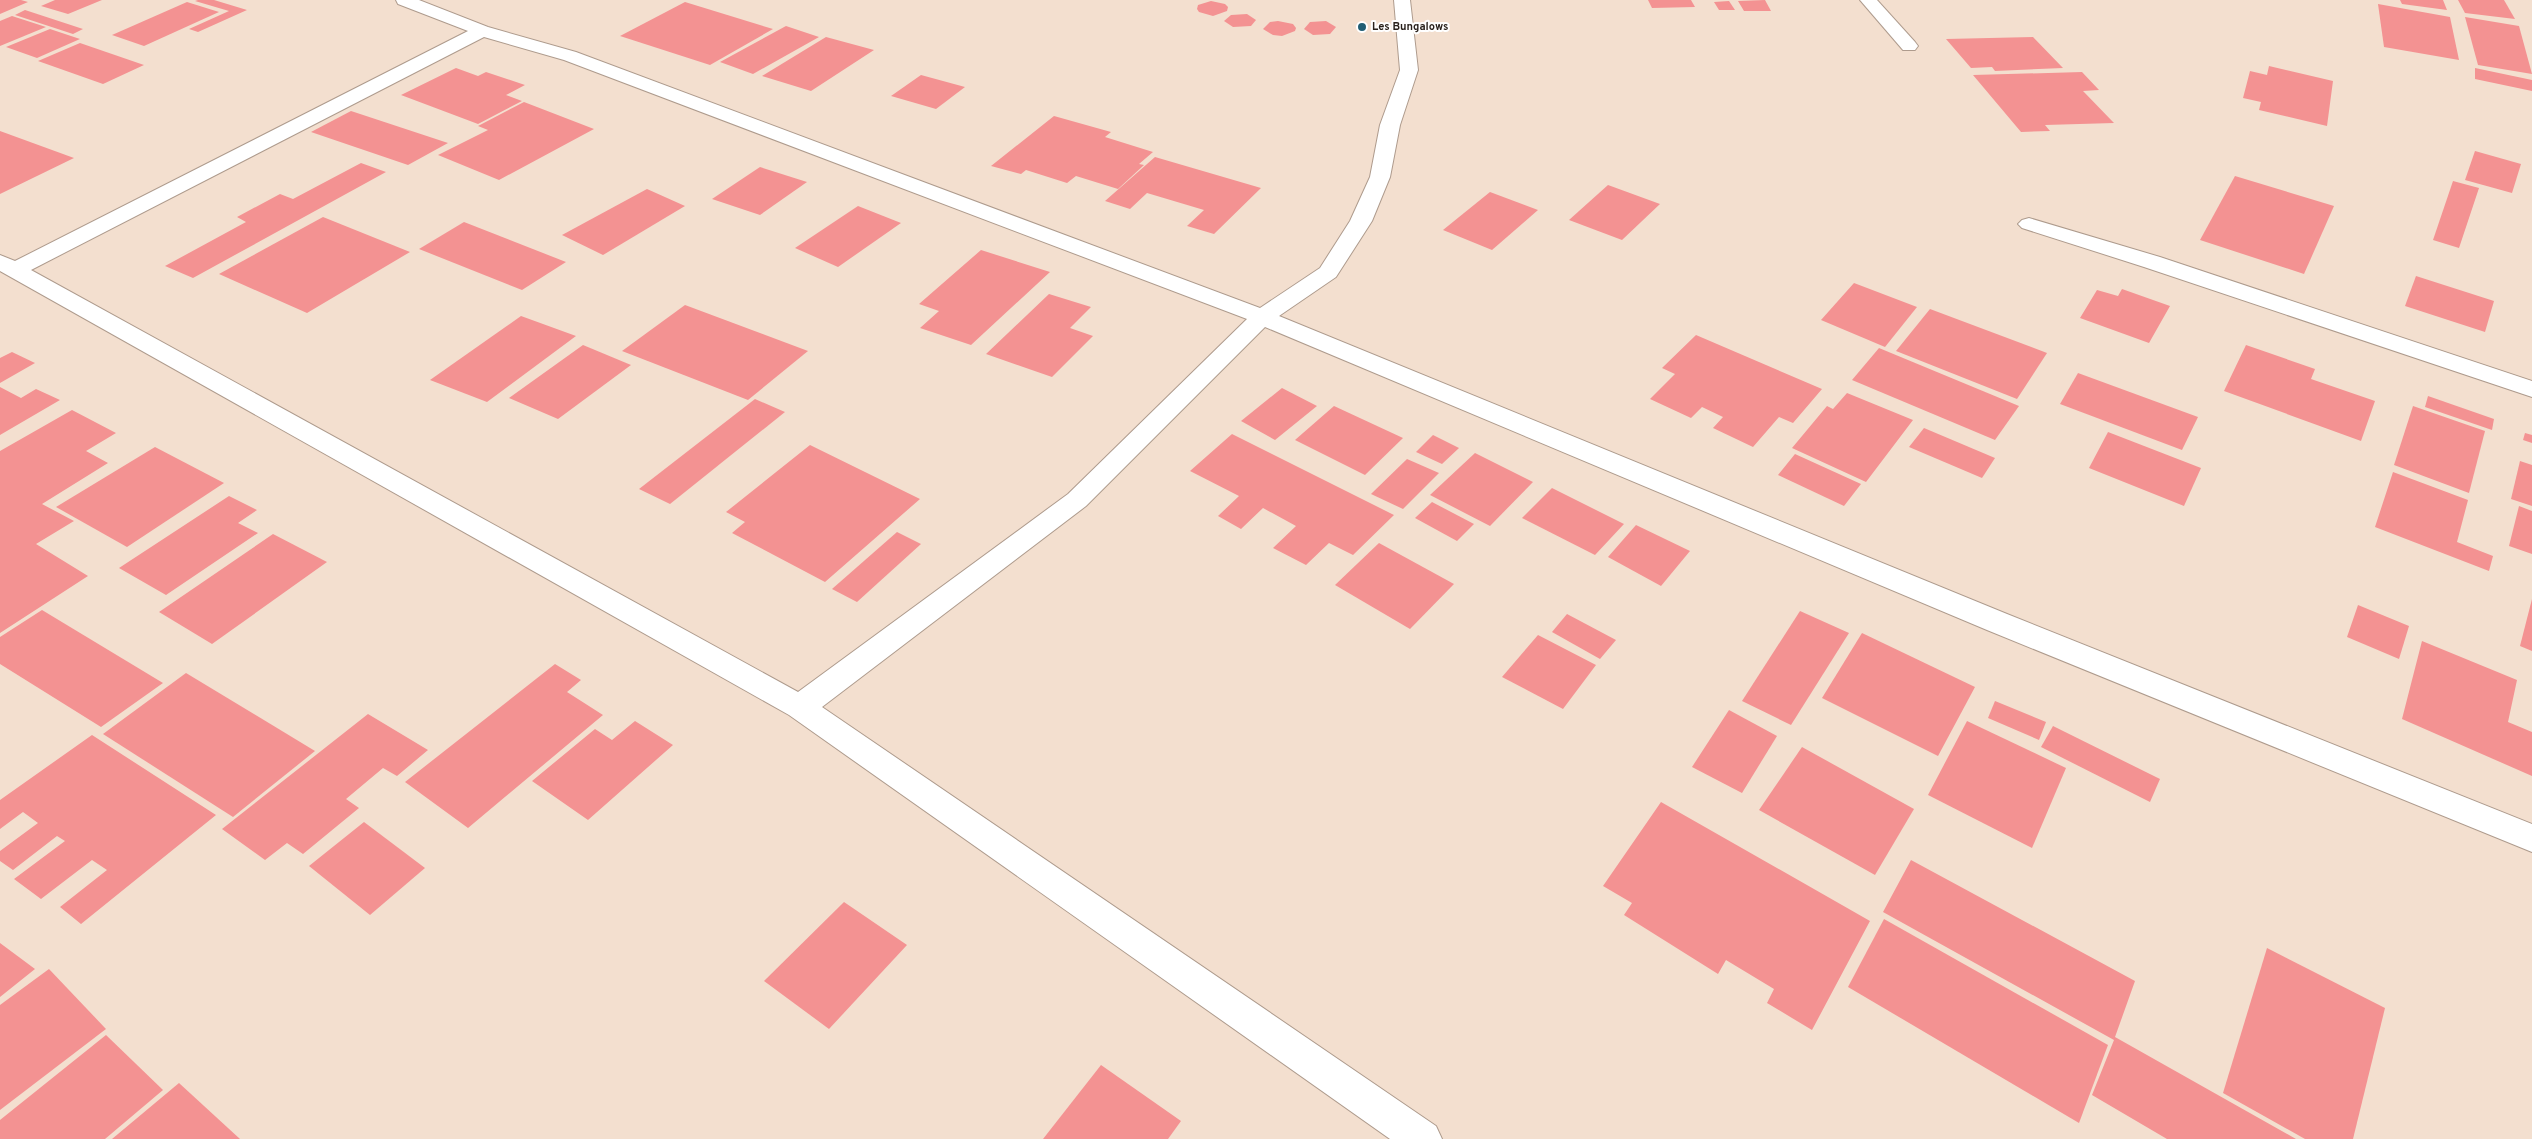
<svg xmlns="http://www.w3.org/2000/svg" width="2532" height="1139" viewBox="0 0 2532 1139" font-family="Overpass,sans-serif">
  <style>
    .building { fill: #f39292 }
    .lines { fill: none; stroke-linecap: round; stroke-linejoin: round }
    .minor-casing { stroke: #ae9b8d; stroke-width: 2 }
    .minor { fill: #fff; fill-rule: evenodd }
    .poi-dot { fill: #205d74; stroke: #fff; stroke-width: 2 }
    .labels { text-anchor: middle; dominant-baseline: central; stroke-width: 4; stroke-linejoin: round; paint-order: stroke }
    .far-poi-label { font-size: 11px; font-weight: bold; fill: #29211c; stroke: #fff; text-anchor: start }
  </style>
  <rect width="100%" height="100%" fill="#f3dfcf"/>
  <g class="building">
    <polygon points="0,0 21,0 28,2 0,14"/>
    <polygon points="55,0 102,0 68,14 41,6"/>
    <polygon points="198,0 214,0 247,10 198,32 189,29 229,11 195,1"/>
    <polygon points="1648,0 1691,0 1695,7 1652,8"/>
    <polygon points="1765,0 1771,11 1744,11 1738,1"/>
    <polygon points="2400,0 2443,0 2447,10 2402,4"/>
    <polygon points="2458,0 2504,0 2515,19 2465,13"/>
    <polygon points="1211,1 1225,4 1228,7 1227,11 1213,16 1199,12 1197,9 1198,5"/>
    <polygon points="1729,1 1735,10 1719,10 1714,2"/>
    <polygon points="187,2 219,12 144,46 112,35"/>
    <polygon points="685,2 773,29 710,65 620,36"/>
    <polygon points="2378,4 2450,17 2459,60 2384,47"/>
    <polygon points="25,10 83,29 73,34 15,15"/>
    <polygon points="1247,14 1256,20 1251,26 1233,27 1224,21 1231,15"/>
    <polygon points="12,16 46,27 0,46 0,21"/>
    <polygon points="2465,17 2519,26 2532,74 2478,65"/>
    <polygon points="1278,21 1293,24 1296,28 1295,31 1282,36 1273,35 1263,29 1270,22"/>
    <polygon points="1326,21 1336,27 1330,34 1313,35 1304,29 1310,22"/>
    <polygon points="786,26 819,37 753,74 720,62"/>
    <polygon points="50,29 80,39 37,58 6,47"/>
    <polygon points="826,37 874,50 811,91 762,76"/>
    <polygon points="2033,37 2063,68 1995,71 1992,67 1971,68 1946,39"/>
    <polygon points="80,43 144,65 103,84 38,61"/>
    <polygon points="2269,66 2333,81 2327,126 2259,110 2261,102 2243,98 2250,71 2267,75"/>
    <polygon points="456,68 478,76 486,72 525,85 506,95 522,101 478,124 401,95"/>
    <polygon points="2475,68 2532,80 2532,91 2475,79"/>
    <polygon points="2082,72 2099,90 2083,91 2114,123 2045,125 2050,131 2021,132 1973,75"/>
    <polygon points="921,75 965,87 936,109 891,96"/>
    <polygon points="524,102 594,129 499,180 438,155 488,130 478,126"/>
    <polygon points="351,111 448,143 408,165 311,132"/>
    <polygon points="1054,116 1111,132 1105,137 1153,152 1139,164 1144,165 1118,189 1076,176 1067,183 1026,170 1021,174 991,166"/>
    <polygon points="0,131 74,158 0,194"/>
    <polygon points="2475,151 2521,164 2512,193 2465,180"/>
    <polygon points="1155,157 1261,188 1214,234 1187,226 1204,210 1147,193 1130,209 1105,201"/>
    <polygon points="361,163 386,172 193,278 165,266 246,222 237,217 280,194 293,199"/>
    <polygon points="760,167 807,182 760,215 712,199"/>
    <polygon points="2235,176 2334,206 2304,274 2200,240"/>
    <polygon points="2453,181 2479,188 2459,248 2433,240"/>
    <polygon points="1608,185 1660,204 1622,240 1569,220"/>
    <polygon points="647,189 685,206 603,255 562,235"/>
    <polygon points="1490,192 1538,210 1492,250 1443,230"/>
    <polygon points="858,206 901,223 838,267 795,248"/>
    <polygon points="323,217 410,252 307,313 219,274"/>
    <polygon points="464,222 566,262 522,290 419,249"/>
    <polygon points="981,250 1050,272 971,345 920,328 939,311 919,304"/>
    <polygon points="2416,276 2494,301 2485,332 2405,306"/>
    <polygon points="1854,283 1917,307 1885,347 1821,320"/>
    <polygon points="2122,289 2170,306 2149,343 2080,318 2097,290 2118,296"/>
    <polygon points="1049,294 1091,307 1070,328 1093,336 1052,377 986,354"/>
    <polygon points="685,305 808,351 748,400 622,351"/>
    <polygon points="1930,309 2047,353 2017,399 1896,351"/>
    <polygon points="521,316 576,336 487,402 430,380"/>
    <polygon points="1696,335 1822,389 1793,423 1779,417 1753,447 1713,428 1723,417 1702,407 1691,418 1650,399 1675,374 1662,368"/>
    <polygon points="583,345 631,365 558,419 509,398"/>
    <polygon points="2246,345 2315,369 2311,379 2375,401 2361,441 2224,391"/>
    <polygon points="1879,348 2019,406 1995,440 1852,380"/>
    <polygon points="12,352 35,363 0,383 0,358"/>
    <polygon points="2078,373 2198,417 2182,450 2060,404"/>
    <polygon points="0,387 21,398 36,389 60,400 0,435"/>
    <polygon points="1282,388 1317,406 1275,440 1241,421"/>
    <polygon points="1847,393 1913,420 1866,482 1792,448 1827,406 1833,409"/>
    <polygon points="2428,396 2494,419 2492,430 2425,407"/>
    <polygon points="755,399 785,412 670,504 639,489"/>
    <polygon points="1334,406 1403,438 1365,475 1295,440"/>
    <polygon points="2413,406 2485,431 2469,493 2394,465"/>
    <polygon points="72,410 116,433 86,451 108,463 42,504 74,521 36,544 88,576 0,633 0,451"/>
    <polygon points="1924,428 1995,458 1982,478 1909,447"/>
    <polygon points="2108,432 2201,468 2184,506 2089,468"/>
    <polygon points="2525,433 2532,435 2532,443 2523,440"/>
    <polygon points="1232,434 1394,515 1353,555 1329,543 1306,565 1273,548 1296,526 1263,508 1241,529 1218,516 1239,496 1190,471"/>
    <polygon points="1433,435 1459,448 1442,464 1416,452"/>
    <polygon points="810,445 920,499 825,582 732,533 745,522 726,512"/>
    <polygon points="155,447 224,483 127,547 56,507"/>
    <polygon points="1475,453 1533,482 1490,526 1430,495"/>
    <polygon points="1795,454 1861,484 1844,506 1778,475"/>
    <polygon points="1407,459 1439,473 1403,509 1371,494"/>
    <polygon points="2520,461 2532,465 2532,506 2511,499"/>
    <polygon points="2393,472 2468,500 2457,542 2493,556 2489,571 2375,527"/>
    <polygon points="1552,488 1624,524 1595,555 1522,518"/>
    <polygon points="229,496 257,510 238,523 258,533 166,595 119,568"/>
    <polygon points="1432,502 1474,524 1457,541 1415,518"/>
    <polygon points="2519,506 2532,511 2532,554 2509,546"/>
    <polygon points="1636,525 1690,551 1661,586 1608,557"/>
    <polygon points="897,532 921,544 857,602 832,589"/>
    <polygon points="273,534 327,562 212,644 159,612"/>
    <polygon points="1379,543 1454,584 1410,629 1335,585"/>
    <polygon points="2532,599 2532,651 2520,646"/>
    <polygon points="2358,605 2409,626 2399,659 2347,637"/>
    <polygon points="42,610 163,683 101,727 0,664 0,637"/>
    <polygon points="1800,611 1849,633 1791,725 1742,701"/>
    <polygon points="1567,614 1616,640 1600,659 1552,632"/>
    <polygon points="1862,633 1975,687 1938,756 1822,698"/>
    <polygon points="1538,635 1596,665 1563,709 1502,677"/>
    <polygon points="2422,641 2517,680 2508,722 2532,732 2532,776 2402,719"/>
    <polygon points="555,664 581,680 567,692 603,715 468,828 405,782"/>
    <polygon points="186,673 315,751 233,817 103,734"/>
    <polygon points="1995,701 2046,722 2039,740 1988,718"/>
    <polygon points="1729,710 1777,736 1742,793 1692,767"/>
    <polygon points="368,714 428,750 397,776 383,768 346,799 359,808 303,854 287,843 265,860 222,829"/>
    <polygon points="635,721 673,745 588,820 532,781 595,729 612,740"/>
    <polygon points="1967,721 2066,768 2032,848 1928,795"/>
    <polygon points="2053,726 2160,779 2150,802 2041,747"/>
    <polygon points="92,735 216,815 81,924 60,907 107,870 92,860 41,899 14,879 65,841 57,836 13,870 0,861 0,851 38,823 23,812 0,829 0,800"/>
    <polygon points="1802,747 1914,809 1875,875 1759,810"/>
    <polygon points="1661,802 1870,921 1812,1030 1767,1003 1774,989 1726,960 1718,974 1624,915 1632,903 1603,886"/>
    <polygon points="364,822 425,868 370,915 309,866"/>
    <polygon points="1911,860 2135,981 2115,1037 2296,1139 2167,1139 2092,1095 2114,1040 1883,912"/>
    <polygon points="844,902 907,945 829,1029 764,981"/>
    <polygon points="1884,919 2108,1045 2079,1123 1848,987"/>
    <polygon points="0,943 35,969 0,997"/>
    <polygon points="2267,948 2385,1008 2353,1139 2305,1139 2223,1093"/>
    <polygon points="49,969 106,1029 0,1110 0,1005"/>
    <polygon points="106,1035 163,1090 105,1139 0,1139 0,1120"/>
    <polygon points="1101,1065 1181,1121 1168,1139 1043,1139"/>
    <polygon points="179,1083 240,1139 112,1139"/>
  </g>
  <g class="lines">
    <g class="minor-casing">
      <g id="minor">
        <path d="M396,0H419L488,27L576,52L1260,308L1320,268L1350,221L1370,177L1380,125L1400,70L1394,0H1410L1418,70L1400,125L1390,177L1372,221L1336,277L1279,316L2007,614L2532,824V852L1987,630L1265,327L1086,506L822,707L1436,1126L1442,1139H1390L789,715L0,271V255L15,261L468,31L398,4ZM484,37L564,60L1247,319L1068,494L798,692L31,270Z"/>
        <polygon points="1860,0 1877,0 1915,42 1918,46 1915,50 1903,50"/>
        <polygon points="2029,218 2160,257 2532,381 2532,397 2144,267 2022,228 2018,224 2022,220"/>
      </g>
    </g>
    <use href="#minor" class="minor"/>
  </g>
  <circle class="poi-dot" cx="1362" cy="27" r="5"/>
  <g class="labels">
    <g class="far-poi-label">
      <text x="1372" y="27">Les Bungalows</text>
    </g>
  </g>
</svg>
